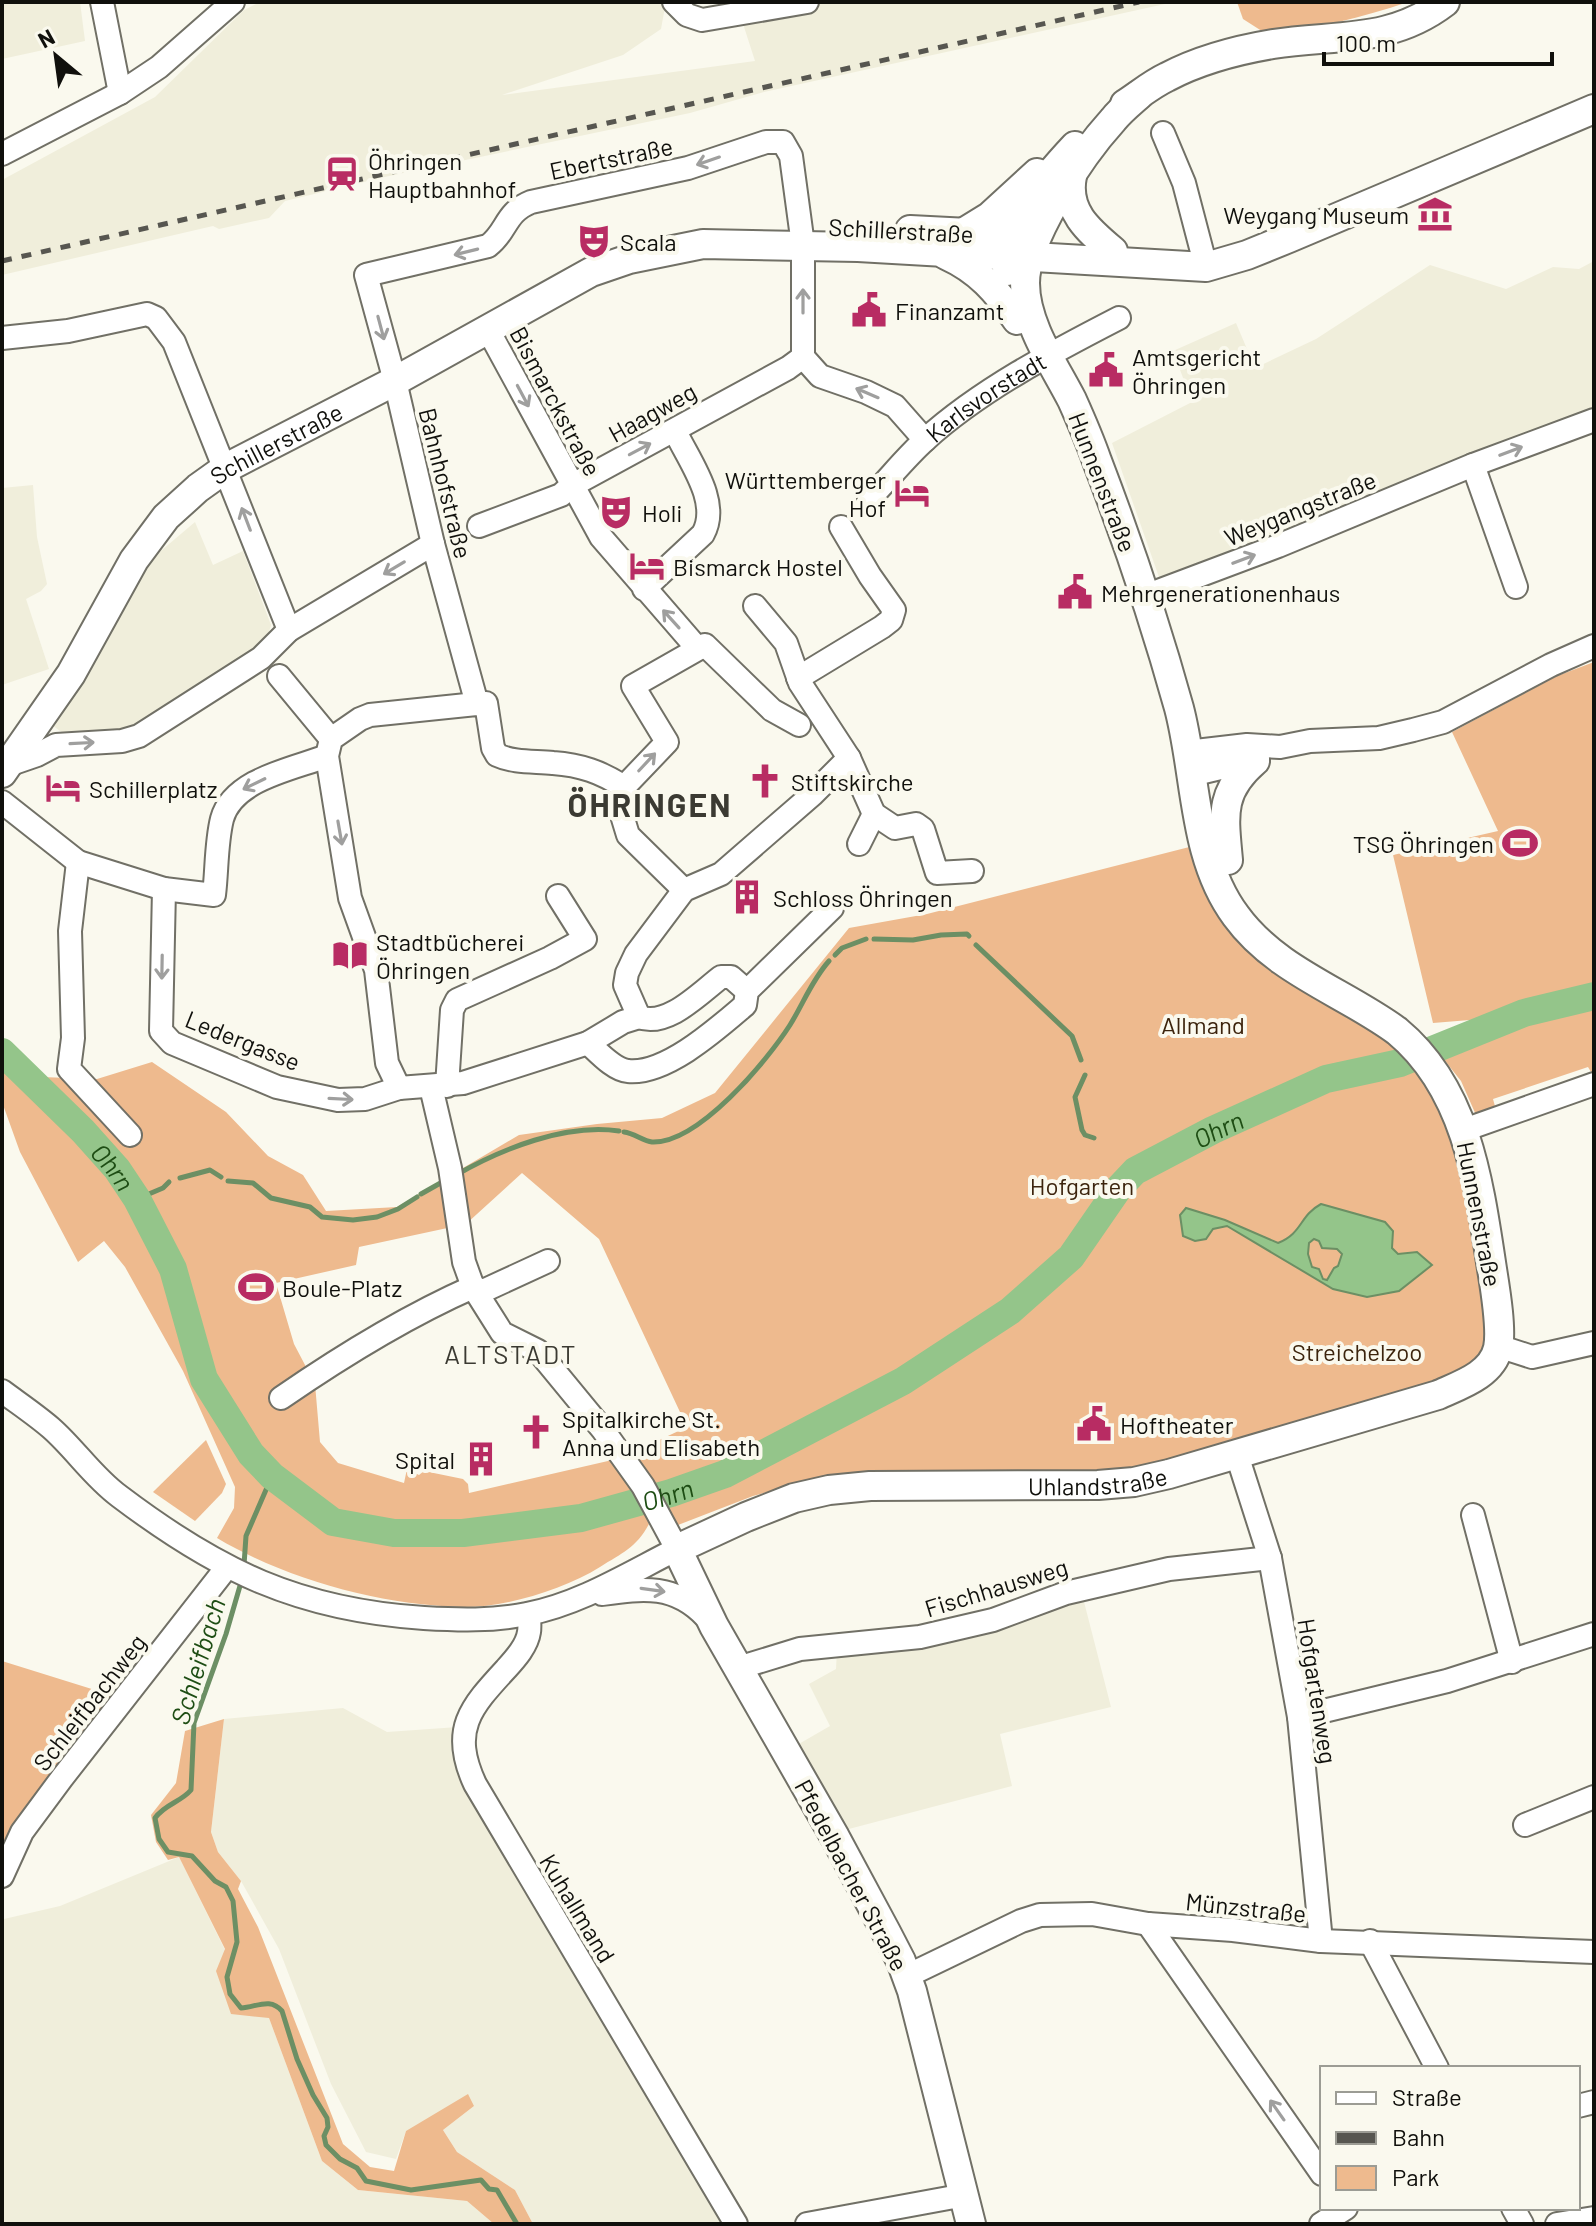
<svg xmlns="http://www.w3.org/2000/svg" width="1596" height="2226" viewBox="0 0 1596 2226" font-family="Barlow,sans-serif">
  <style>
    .built { fill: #f0eedb }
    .green { fill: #eeba8e; fill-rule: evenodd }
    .water { fill: #94c58a; stroke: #6c8f64; stroke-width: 2; fill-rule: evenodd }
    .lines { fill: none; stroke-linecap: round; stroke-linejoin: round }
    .stream { stroke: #6c8f64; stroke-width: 5 }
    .river { stroke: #94c58a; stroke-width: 28 }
    .minor-casing { stroke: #717066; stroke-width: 26 }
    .major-casing { stroke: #717066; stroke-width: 32 }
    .minor { stroke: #fff; stroke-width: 22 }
    .major { stroke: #fff; stroke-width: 28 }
    .rail { stroke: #575650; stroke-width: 5; stroke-dasharray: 10 10; stroke-linecap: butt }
    .oneway { stroke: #9f9f9e }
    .labels { text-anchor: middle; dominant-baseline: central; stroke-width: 8; stroke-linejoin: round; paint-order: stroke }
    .street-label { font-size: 24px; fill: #10100c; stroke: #faf9ee }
    .poi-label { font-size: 24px; fill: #10100c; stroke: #faf9ee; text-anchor: start }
    .park-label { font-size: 24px; fill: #3c240d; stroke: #faf9ee }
    .water-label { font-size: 26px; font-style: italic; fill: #1e4d14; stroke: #faf9ee }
    .neighbourhood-label { font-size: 26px; letter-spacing: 2px; fill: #3b3a32; stroke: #faf9ee }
    .district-label { font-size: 32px; font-weight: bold; letter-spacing: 2px; fill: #3b3a32; stroke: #faf9ee }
  </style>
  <rect width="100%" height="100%" fill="#faf9ee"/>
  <g class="built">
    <polygon points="2,2 80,2 85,41 2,59"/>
    <polygon points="260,2 663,2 665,7 661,29 623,55 502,95 755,61 736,2 1174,2 764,92 690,113 389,176 285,201 269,218 219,229 213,226 2,275 2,180 155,97 244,10"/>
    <polygon points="1594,261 1594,410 1160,580 1112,443 1192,402 1173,351 1236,323 1255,368 1316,339 1430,265 1506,289 1553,267 1579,269"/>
    <polygon points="33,485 37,537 47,584 41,591 26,599 49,669 2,685 2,488"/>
    <polygon points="195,522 213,565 243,551 271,625 262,655 121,736 68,737 52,725 149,561"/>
    <polygon points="1082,1594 1111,1707 1000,1734 1012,1786 845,1830 797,1745 830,1726 809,1684 836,1669 837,1650"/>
    <polygon points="343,1708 387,1732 458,1727 460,1761 723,2224 533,2224 515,2190 457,2152 443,2130 474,2106 406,2131 396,2159 366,2152 331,2084 279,1949 241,1881 218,1852 211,1832 224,1719"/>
    <polygon points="179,1857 225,1950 269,2018 322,2161 358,2190 467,2201 494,2224 2,2224 2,1910 4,1919 60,1906"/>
  </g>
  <g class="green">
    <path d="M1237,2H1408C1361,18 1316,28 1268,35L1243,19Z"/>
    <polygon points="1594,662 1594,988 1482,1019 1433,1023 1393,855 1498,831 1452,732 1557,676"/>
    <path d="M1205,843L1235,915L1436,1064L1495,1292L1485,1369L1169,1474L792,1485L753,1496L678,1525L666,1519L623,1462L649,1524C636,1548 622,1553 600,1567C563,1590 504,1608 461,1607C380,1605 286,1579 217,1538L234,1508L235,1487L183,1371L125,1267L104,1241L78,1262L20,1152L2,1102V1043L41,1077L97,1079L152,1062L226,1112L268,1156L303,1175L326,1211L397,1207L519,1135L597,1124L662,1118L715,1093L849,928L927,914ZM522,1173L599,1239L687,1427L621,1458L469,1493L468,1484L463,1479L424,1471L419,1475L407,1469L404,1483L338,1463L320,1442L315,1384L294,1344L276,1283L356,1265L359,1247L466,1224Z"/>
    <polygon points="1594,1001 1594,1077 1588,1067 1493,1099 1496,1110 1476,1115 1461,1081 1438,1052 1574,1005"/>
    <polygon points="206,1440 226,1484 222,1493 195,1521 153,1492"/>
    <path d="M2,1661L111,1695C71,1746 35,1798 2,1855Z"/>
    <polygon points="224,1719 211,1832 218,1852 241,1881 238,1889 258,1927 343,2144 370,2167 394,2171 406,2131 468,2094 474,2106 443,2130 457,2152 515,2190 533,2224 494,2224 467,2201 358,2190 322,2161 269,2018 231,2014 216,1971 225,1949 179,1857 168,1860 156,1842 151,1815 176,1783 185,1731"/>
  </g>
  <path class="water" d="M1321,1204L1385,1222L1393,1231L1392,1248L1398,1254L1417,1252L1432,1265L1399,1291L1367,1297L1333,1289L1227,1226L1213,1229L1206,1239L1195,1241L1183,1236L1180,1215L1186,1208L1225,1220L1278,1243C1303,1233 1299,1216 1321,1204ZM1314,1239L1319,1241L1322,1248L1337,1249L1342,1254L1338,1266L1334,1268L1327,1280L1323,1279L1319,1269L1312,1267L1308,1254L1309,1243Z"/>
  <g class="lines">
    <g class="stream">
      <polyline points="874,939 913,940 941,935 967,934 969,936"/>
      <polyline points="976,945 1072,1036 1081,1060"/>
      <polyline points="835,955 842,948 866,939"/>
      <polyline points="1085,1075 1075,1097 1082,1130 1085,1135 1094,1138"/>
      <path d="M624,1132C634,1133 643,1141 652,1142C698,1144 767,1061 790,1025C803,1004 812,980 829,961"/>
      <path d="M456,1175C501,1149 566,1123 619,1131"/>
      <polyline points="180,1178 210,1170 221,1177"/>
      <polyline points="228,1181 253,1183 271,1198 310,1207 322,1217 353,1220 377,1217 398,1209 417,1197"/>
      <polyline points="421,1194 444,1181"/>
      <polyline points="137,1199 163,1188 169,1182"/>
      <polyline points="244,1565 246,1536 272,1476"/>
      <path d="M242,1579L226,1634L194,1723L191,1790C181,1802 165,1804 155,1818L159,1839L168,1852L192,1856L215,1881L226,1887L233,1901L237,1942L227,1977L230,1994L241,2008C257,2007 270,1997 282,2011L297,2059L313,2095L327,2118L328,2127L324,2136L326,2145L340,2159L357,2168L366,2181L411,2190L481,2180L489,2189L497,2190L517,2224"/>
    </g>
    <path class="river" id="s1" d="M2,1052L83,1131L117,1169L137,1199L173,1269L204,1379L251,1454L272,1476L333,1522L394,1533H463L581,1518L671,1493L725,1474L903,1381L1010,1311L1071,1257L1118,1189L1135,1171L1213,1130L1326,1079L1400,1063L1524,1013L1594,996"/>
    <g class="minor-casing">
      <g id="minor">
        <polyline points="102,2 120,93"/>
        <polyline points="674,2 687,15 702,20 807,2"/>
        <polyline points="1163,133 1184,183 1206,267"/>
        <polyline points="2,154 120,93 159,67 233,2"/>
        <polyline points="487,328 601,537 698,649 633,686 667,742 624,787 621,812 628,835 684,890"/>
        <polyline points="2,338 68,331 147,314 156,318 174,342 289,630"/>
        <polyline points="1473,465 1516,587"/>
        <path id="s2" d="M869,499C888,480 905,458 925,440C980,390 1053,352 1119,318"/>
        <polyline points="479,526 561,495 571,486 788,368 803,357"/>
        <path d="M644,589L703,534C721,502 689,461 675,431"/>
        <polyline points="1145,596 1278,546 1473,465 1594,420"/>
        <polyline points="755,606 786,643 800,683 849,758 874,814 895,828 916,824 923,829 937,873 972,871"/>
        <polyline points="705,645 772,710 799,725"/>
        <polyline points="279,676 331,739"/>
        <polyline points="798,678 882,627 891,620 894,610 870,576 841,527"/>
        <path d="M477,704L433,544L395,381L366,275L488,246C508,231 504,213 531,202L688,168L766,142H783L791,156L803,245V357L820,376L866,392L895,406L925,440"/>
        <polyline points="1187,752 1247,745 1280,747 1310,741 1379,738 1413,730 1443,722 1551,665 1594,646"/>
        <polyline points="8,765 37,755 56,745 122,741 139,736 261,658 289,630 433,544"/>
        <polyline points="1191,775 1258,759"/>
        <path d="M2,802L78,862L164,889L214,895C217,871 216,843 222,819C233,779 293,769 327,756"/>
        <polyline points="859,844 874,814"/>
        <polyline points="78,862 70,931 73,1038 69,1069 130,1135"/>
        <polyline points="164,889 161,1031 172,1043 277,1087 338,1100 365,1099 399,1088 463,1083 588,1043 623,1022 639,1017 625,985 627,973 636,954 684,890 721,874 812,795 849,758"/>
        <path d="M639,1017C667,1028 700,993 721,977H731L747,991"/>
        <path d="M588,1043C598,1052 614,1070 628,1071C666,1075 718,1028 745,1005L747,991L832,908"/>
        <polyline points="447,1086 452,1010 457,1000 550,958 585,939 558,896"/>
        <path d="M399,1088L387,1063L376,970L350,898L327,756L331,739L360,719L370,715L486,703L493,748L497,755C514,763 535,761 553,763C581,765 601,772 624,787"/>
        <polyline points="1464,1130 1594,1084"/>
        <polyline points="473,1287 483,1291 548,1261"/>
        <polyline points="1498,1346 1532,1357 1594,1343"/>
        <path d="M2,1391C18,1403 36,1415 51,1428C75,1449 93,1477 119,1496C218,1571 299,1610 424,1618C459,1620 492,1621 527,1614C580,1604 629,1573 677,1549L643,1486L603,1430L538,1351L502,1333L473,1287L464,1262L450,1168L431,1087"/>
        <path d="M281,1398C342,1356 405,1317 473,1287"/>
        <polyline points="1237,1455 1270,1558 1299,1717 1321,1941"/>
        <polyline points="1473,1515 1512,1662"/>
        <path d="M602,1594C644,1588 675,1584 706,1617"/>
        <path d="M529,1614C529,1619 530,1627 529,1632C527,1646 515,1659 506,1669C470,1708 450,1730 475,1784L736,2224"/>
        <polyline points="738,1668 800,1649 920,1637 993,1620 1066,1593 1169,1569 1270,1558"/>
        <polyline points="1299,1717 1447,1681 1594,1634"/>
        <polyline points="1525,1825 1594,1797"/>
        <polyline points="2,1876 22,1832 62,1778 227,1567"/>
        <polyline points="1148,1924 1322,2174"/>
        <polyline points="1370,1941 1437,2068"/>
        <polyline points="907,1976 1021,1921 1040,1915 1092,1914 1148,1924 1233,1930 1321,1941 1594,1952"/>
        <polyline points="1578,2106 1594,2102"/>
        <polyline points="1513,2208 1522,2224"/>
        <polyline points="807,2224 965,2195"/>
        <polyline points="1321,2224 1346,2208"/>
        <polyline points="1557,2224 1594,2218"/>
      </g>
    </g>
    <g class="major-casing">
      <g id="major">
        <path d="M1125,104C1139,95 1152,84 1167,77C1199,60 1237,50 1273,44C1336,34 1390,44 1445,2"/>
        <path d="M1072,176C1065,211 1088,230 1113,251"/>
        <polyline points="910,230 1028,236"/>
        <polyline points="963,233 989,217 1037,173"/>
        <path d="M946,255C979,270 997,291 1017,320"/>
        <path d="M1007,271C1007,222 1043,180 1075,146"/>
        <path id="s3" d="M2,773L71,674L134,560L166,517L198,488L226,468L395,381L591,272L629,259L703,244L858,247L1206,267L1247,255L1289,238L1594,109"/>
        <path d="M1228,860C1224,816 1219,792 1255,761"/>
        <path id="s4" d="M971,2224L912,1991L901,1961L886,1932L835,1837L714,1626L677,1549L746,1517L794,1498L829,1490L870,1486L1098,1485L1134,1482L1169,1474L1438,1395C1460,1385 1492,1375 1498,1348C1502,1329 1495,1288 1492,1269C1479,1183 1467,1089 1397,1031C1344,992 1276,971 1236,916C1192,857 1197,776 1179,708C1156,625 1128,542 1097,461C1090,441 1081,420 1072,400C1054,365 1025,324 1025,283C1025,238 1082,154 1113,120C1120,111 1130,103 1139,95"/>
      </g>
    </g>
    <use href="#minor" class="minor"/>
    <use href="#major" class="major"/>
    <polyline class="rail" points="2,261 1139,2"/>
  </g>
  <defs><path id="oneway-shaft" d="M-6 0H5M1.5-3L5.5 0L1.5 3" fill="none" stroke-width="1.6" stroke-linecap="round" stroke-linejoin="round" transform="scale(2)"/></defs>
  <g class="oneway">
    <use href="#oneway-shaft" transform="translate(708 161) rotate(161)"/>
    <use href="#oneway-shaft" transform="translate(466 252) rotate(166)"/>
    <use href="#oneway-shaft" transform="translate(803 301) rotate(-90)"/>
    <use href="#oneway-shaft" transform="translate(381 328) rotate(75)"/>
    <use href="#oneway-shaft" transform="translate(867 393) rotate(-157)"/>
    <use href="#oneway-shaft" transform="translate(523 396) rotate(62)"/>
    <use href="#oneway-shaft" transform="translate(640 449) rotate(-28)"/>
    <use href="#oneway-shaft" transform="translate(1511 451) rotate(-21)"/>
    <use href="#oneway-shaft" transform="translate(246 519) rotate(-111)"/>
    <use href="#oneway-shaft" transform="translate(1244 559) rotate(-21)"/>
    <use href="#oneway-shaft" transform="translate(394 568) rotate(149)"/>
    <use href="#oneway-shaft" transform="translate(671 619) rotate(-132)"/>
    <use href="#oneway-shaft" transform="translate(82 743) rotate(-3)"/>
    <use href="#oneway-shaft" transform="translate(647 762) rotate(-47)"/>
    <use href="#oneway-shaft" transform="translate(254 784) rotate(154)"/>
    <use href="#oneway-shaft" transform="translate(340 833) rotate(80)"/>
    <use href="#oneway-shaft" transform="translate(162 967) rotate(91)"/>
    <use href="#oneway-shaft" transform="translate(341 1099) rotate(3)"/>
    <use href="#oneway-shaft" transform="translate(653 1590) rotate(8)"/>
    <use href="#oneway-shaft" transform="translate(1277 2110) rotate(-125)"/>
  </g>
  <defs>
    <g id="station-bare" transform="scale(2.76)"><path d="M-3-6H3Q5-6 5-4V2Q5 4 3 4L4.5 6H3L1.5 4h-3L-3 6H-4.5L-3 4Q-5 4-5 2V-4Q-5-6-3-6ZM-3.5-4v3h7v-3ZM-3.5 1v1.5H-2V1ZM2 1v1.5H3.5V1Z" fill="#b82c63" stroke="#faf9ee" stroke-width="2.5" paint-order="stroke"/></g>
    <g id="museum-bare" transform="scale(2.76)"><path d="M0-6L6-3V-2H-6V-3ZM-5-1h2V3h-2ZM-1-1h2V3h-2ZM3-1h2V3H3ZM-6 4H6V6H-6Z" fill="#b82c63" stroke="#faf9ee" stroke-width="2.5" paint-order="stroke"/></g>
    <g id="theatre-bare" transform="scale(2.76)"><path d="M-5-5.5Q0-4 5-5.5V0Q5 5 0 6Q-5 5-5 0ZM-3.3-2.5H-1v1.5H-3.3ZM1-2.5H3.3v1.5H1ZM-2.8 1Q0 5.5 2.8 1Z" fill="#b82c63" stroke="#faf9ee" stroke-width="2.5" paint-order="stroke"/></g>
    <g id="civic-bare" transform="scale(2.76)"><path d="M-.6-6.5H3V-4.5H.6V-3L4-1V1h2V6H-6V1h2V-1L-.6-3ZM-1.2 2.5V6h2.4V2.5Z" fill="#b82c63" stroke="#faf9ee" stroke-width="2.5" paint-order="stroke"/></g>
    <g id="hotel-bare" transform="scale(2.76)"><path d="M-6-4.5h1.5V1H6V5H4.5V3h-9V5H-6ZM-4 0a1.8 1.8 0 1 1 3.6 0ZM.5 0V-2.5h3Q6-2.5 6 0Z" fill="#b82c63" stroke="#faf9ee" stroke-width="2.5" paint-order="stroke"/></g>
    <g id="church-bare" transform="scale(2.76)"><path d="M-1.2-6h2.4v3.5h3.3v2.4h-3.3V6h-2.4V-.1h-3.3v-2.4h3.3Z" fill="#b82c63" stroke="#faf9ee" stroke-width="2.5" paint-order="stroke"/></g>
    <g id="stadium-bare" transform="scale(2.76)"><path d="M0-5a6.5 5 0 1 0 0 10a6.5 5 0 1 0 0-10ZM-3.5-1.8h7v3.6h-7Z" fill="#b82c63" stroke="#faf9ee" stroke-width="2.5" paint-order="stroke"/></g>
    <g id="building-bare" transform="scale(2.76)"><path d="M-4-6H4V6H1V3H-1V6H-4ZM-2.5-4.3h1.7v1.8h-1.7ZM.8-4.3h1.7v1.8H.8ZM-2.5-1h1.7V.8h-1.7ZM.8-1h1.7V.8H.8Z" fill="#b82c63" stroke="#faf9ee" stroke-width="2.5" paint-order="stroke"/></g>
    <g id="library-bare" transform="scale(2.76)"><path d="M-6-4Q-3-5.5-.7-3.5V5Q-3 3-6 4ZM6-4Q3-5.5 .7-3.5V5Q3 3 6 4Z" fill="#b82c63" stroke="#faf9ee" stroke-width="2.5" paint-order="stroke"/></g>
  </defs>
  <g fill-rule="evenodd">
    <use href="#station-bare" x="342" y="174"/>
    <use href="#museum-bare" x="1435" y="214"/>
    <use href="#theatre-bare" x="594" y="241"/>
    <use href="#civic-bare" x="869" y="310"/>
    <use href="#civic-bare" x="1106" y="370"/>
    <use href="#hotel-bare" x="912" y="493"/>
    <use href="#theatre-bare" x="616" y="512"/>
    <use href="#hotel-bare" x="647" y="566"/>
    <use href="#civic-bare" x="1075" y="592"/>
    <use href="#church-bare" x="765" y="781"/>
    <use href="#hotel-bare" x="63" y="788"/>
    <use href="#stadium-bare" x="1520" y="843"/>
    <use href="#building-bare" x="747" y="897"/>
    <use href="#library-bare" x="350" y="955"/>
    <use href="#stadium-bare" x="256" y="1287"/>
    <use href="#civic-bare" x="1094" y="1424"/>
    <use href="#church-bare" x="536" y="1432"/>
    <use href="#building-bare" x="481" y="1459"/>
  </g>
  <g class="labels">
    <g class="street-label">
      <text transform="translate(611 158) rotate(-12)">Ebertstraße</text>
      <text transform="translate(901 230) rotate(3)">Schillerstraße</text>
      <text stroke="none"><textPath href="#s2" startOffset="156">Karlsvorstadt</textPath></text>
      <text transform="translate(556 401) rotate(62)">Bismarckstraße</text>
      <text transform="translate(652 412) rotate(-29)">Haagweg</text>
      <text stroke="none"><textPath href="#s3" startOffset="438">Schillerstraße</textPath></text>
      <text transform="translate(1103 482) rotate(69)">Hunnenstraße</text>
      <text transform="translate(446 483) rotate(76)">Bahnhofstraße</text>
      <text transform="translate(1300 508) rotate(-22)">Weygangstraße</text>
      <text transform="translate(243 1040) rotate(22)">Ledergasse</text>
      <text transform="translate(1480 1214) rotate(79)">Hunnenstraße</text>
      <text stroke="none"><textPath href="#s4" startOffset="1174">Uhlandstraße</textPath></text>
      <text transform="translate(996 1587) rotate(-17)">Fischhausweg</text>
      <text transform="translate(1318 1691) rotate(81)">Hofgartenweg</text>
      <text transform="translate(89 1702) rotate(-52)">Schleifbachweg</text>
      <text transform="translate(852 1875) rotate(62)">Pfedelbacher Straße</text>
      <text transform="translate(1246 1907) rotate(6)">Münzstraße</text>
      <text transform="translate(578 1908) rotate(59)">Kuhallmand</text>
    </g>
    <g class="poi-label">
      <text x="368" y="160">Öhringen<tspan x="368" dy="28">Hauptbahnhof</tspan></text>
      <text x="1409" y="214" text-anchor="end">Weygang Museum</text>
      <text x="620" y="241">Scala</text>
      <text x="895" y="310">Finanzamt</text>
      <text x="1132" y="356">Amtsgericht<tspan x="1132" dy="28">Öhringen</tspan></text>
      <text x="886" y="479" text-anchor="end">Württemberger<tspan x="886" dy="28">Hof</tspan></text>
      <text x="642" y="512">Holi</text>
      <text x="673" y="566">Bismarck Hostel</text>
      <text x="1101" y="592">Mehrgenerationenhaus</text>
      <text x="791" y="781">Stiftskirche</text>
      <text x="89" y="788">Schillerplatz</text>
      <text x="1494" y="843" text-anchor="end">TSG Öhringen</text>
      <text x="773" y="897">Schloss Öhringen</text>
      <text x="376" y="941">Stadtbücherei<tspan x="376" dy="28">Öhringen</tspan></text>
      <text x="282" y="1287">Boule-Platz</text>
      <text x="562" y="1418">Spitalkirche St.<tspan x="562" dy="28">Anna und Elisabeth</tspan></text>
      <text x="1120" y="1424">Hoftheater</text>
      <text x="455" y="1459" text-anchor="end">Spital</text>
    </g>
    <g class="park-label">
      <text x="1203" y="1024">Allmand</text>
      <text x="1082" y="1185">Hofgarten</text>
      <text x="1357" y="1351">Streichelzoo</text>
    </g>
    <g class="water-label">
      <text stroke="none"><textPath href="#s1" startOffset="1600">Ohrn</textPath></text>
      <text stroke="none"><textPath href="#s1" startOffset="160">Ohrn</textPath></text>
      <text stroke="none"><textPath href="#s1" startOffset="928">Ohrn</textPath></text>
      <text transform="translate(197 1661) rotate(-73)">Schleifbach</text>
    </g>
    <g class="neighbourhood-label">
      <text x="511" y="1353">ALTSTADT</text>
    </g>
    <g class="district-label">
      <text x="650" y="804">ÖHRINGEN</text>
    </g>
  </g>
  <rect width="1596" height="2226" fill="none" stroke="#10100c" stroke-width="8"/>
  <rect x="1320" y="2066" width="260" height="144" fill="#faf9ee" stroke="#9c9c94" stroke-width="2"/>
  <rect x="1336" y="2092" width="40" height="12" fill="#ffffff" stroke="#9c9c94" stroke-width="2"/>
  <text x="1392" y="2106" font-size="24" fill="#10100c">Straße</text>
  <rect x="1336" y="2132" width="40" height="12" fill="#575650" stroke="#9c9c94" stroke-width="2"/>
  <text x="1392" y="2146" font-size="24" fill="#10100c">Bahn</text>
  <rect x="1336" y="2166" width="40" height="24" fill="#eeba8e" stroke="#9c9c94" stroke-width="2"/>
  <text x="1392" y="2186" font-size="24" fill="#10100c">Park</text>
  <g transform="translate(56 56) rotate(331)" stroke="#faf9ee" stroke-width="6" paint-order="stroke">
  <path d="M0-6L14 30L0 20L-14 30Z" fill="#10100c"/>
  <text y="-12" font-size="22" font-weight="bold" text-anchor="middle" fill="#10100c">N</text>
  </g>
  <path d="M1324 52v12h228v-12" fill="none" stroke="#10100c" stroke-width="4"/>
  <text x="1336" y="52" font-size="24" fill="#10100c" stroke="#faf9ee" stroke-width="6" paint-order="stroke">100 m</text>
</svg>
